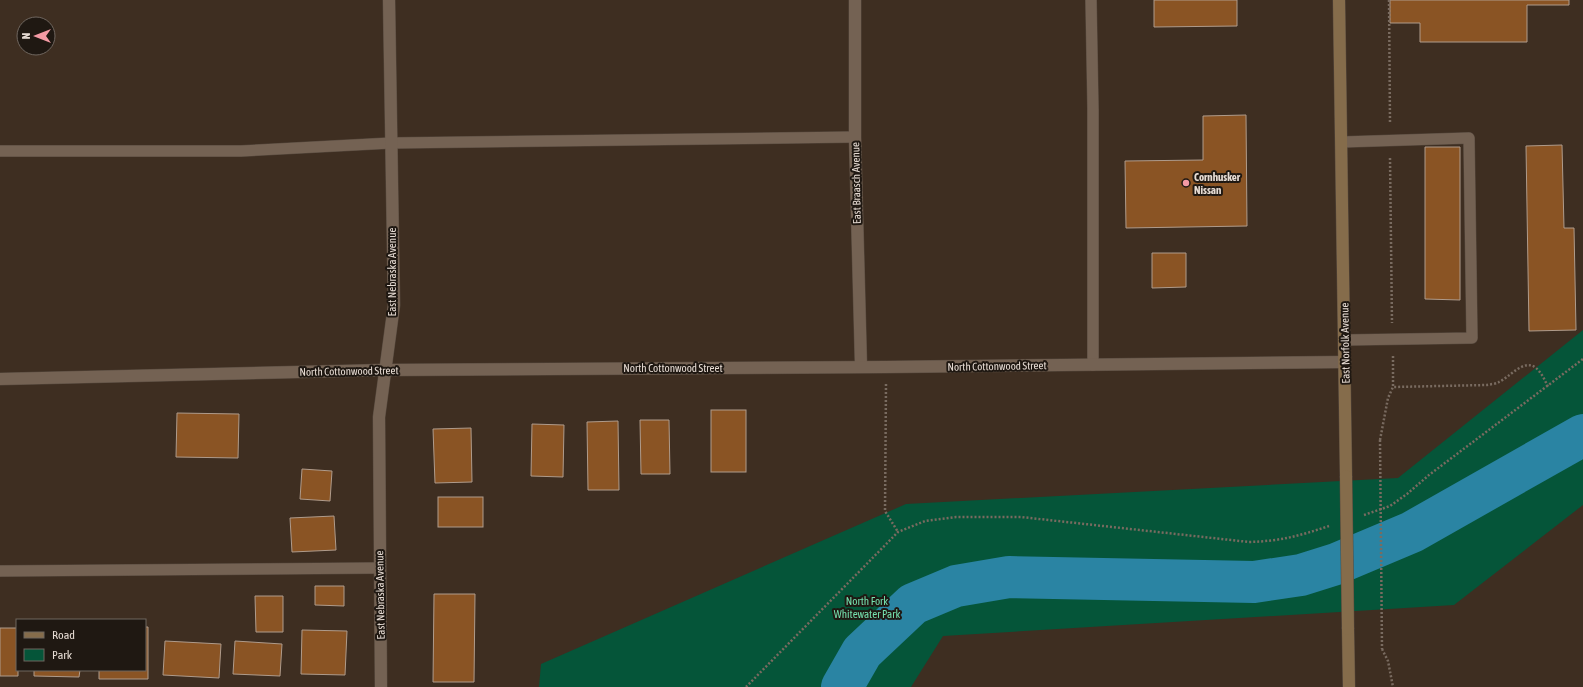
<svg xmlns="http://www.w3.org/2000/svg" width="1583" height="687" viewBox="0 0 1583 687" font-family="'Asap Condensed',sans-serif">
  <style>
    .green { fill: #055539 }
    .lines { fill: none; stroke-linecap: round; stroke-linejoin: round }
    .river { stroke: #2a84a3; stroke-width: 42 }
    .building { fill: #8a5424; stroke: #af9b8b }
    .lane-casing { stroke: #56493e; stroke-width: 12 }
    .street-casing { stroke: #56493e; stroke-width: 13 }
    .secondary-casing { stroke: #56493e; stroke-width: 13 }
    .path { stroke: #796b60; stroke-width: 2.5; stroke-dasharray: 2 2; stroke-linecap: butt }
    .lane { stroke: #746253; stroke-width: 11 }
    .street { stroke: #746253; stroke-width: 12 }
    .secondary { stroke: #856c4b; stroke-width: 12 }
    .secondary-bridge-casing { stroke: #56493e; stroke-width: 13; stroke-linecap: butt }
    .path-bridge { stroke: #796b60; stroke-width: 2.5; stroke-dasharray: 2 2; stroke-linecap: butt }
    .secondary-bridge { stroke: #856c4b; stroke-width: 12 }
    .poi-dot { fill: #f49aa4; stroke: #1f1812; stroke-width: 1.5 }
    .labels { text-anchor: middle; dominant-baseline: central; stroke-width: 4; stroke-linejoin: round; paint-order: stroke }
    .poi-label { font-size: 11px; font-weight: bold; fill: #e6dbd3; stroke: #1f1812; text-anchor: start }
    .street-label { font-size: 11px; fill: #e6dbd3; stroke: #1f1812 }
    .park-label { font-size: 11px; fill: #75e2b0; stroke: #1f1812 }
  </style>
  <rect width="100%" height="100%" fill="#3e2e21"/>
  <polygon class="green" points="1583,330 1583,505 1454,605 943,636 911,687 539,687 541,664 906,504 1398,478"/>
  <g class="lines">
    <polyline class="river" points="842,687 862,652 913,604 956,586 1009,577 1254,582 1301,575 1336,564 1412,532 1583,435"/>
  </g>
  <g class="building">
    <polygon points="1154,0 1237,0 1237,26 1154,27"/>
    <polygon points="1390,0 1569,0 1569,5 1527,5 1527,42 1420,42 1420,23 1390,23"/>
    <polygon points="1246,115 1247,226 1126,228 1125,161 1203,160 1203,116"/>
    <polygon points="1562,145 1564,228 1574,228 1576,330 1529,331 1526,146"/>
    <polygon points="1425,147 1460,147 1460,300 1425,299"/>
    <polygon points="1152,253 1186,253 1186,287 1152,288"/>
    <rect x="711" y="410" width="35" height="62"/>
    <polygon points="177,413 239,414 238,458 176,457"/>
    <polygon points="640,420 669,420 670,474 641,474"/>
    <polygon points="618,421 619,490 588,490 587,422"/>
    <polygon points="532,424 564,425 563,477 531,476"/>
    <polygon points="471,428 472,482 435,483 433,429"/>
    <polygon points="302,469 332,471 330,501 300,499"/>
    <rect x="438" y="497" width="45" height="30"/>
    <polygon points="334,516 336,550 292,552 290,518"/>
    <polygon points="315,586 344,586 344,606 315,605"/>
    <polygon points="434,594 475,594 474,682 433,682"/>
    <polygon points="255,596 283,596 283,632 256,632"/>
    <polygon points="145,627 148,627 148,679 99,679 99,670 145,670"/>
    <polygon points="0,628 17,628 17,670 18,670 18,676 0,676"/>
    <polygon points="302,630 347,631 345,675 301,674"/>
    <polygon points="165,641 221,644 219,678 163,675"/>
    <polygon points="235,641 282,644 280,676 233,674"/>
    <polygon points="34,670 80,670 79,677 34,676"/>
  </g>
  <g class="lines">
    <g class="lane-casing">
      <g id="lane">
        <polyline points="1091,0 1093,109 1093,365"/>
        <polyline points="1342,142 1469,138 1472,338 1345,340"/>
        <polyline points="0,151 241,151 391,143 855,137"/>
        <polyline points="0,571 379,568"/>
      </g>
    </g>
    <g class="street-casing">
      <g id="street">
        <polyline points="855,0 855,137 861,366"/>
        <polyline points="0,379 385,370 886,367 1345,362"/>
        <polyline points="381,687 379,417 394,305 389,0"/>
      </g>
    </g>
    <g class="secondary-casing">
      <g id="secondary">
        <polyline points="1339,0 1346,476"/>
        <polyline points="1348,629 1349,687"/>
      </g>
    </g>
    <g class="path">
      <polyline points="1389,0 1390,123"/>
      <polyline points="1390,158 1392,323"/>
      <polyline points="1393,356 1393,387"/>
      <polyline points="886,384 885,511 898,532"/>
      <path d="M1380,440L1388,398L1393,387L1487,385C1491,384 1496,384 1499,382C1510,377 1524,358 1536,368C1541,372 1545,380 1548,387"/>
      <polyline points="1364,515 1390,506 1407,494 1429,475 1583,359"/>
      <polyline points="1382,649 1388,661 1393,687"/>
      <path d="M746,687L898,532L925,521L956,517H1021L1249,542C1281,541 1299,536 1329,526"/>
    </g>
    <use href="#lane" class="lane"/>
    <use href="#street" class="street"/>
    <use href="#secondary" class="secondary"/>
    <g class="secondary-bridge-casing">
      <polyline id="secondary-bridge" points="1346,476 1348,629"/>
    </g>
    <polyline class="path-bridge" points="1380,440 1382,649"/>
    <use href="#secondary-bridge" class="secondary-bridge"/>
  </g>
  <circle class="poi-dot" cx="1186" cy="183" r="4"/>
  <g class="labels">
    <g class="poi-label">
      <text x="1194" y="177">Cornhusker<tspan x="1194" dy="13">Nissan</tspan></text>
    </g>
    <g class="street-label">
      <text transform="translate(856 183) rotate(-91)">East Braasch Avenue</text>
      <text transform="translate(392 272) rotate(-90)">East Nebraska Avenue</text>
      <text transform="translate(1345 343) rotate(-91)">East Norfolk Avenue</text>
      <text transform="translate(997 366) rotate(-1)">North Cottonwood Street</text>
      <text x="673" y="368">North Cottonwood Street</text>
      <text transform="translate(349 371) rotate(-1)">North Cottonwood Street</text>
      <text transform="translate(380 595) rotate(-91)">East Nebraska Avenue</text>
    </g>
    <g class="park-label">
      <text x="867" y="601">North Fork<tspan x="867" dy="13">Whitewater Park</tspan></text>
    </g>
  </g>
  <rect x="16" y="619" width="130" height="52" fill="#1f1812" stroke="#6f665f"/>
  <rect x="24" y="632" width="20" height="6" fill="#856c4b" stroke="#6f665f"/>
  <text x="52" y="639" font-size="12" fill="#e6dbd3">Road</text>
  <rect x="24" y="649" width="20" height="12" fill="#055539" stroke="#6f665f"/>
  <text x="52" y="659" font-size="12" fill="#e6dbd3">Park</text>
  <g transform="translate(36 36) rotate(270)"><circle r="19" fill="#1f1812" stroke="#6f665f"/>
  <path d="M0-3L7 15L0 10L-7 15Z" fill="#f49aa4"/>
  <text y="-6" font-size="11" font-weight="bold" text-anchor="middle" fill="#e6dbd3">N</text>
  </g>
</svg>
